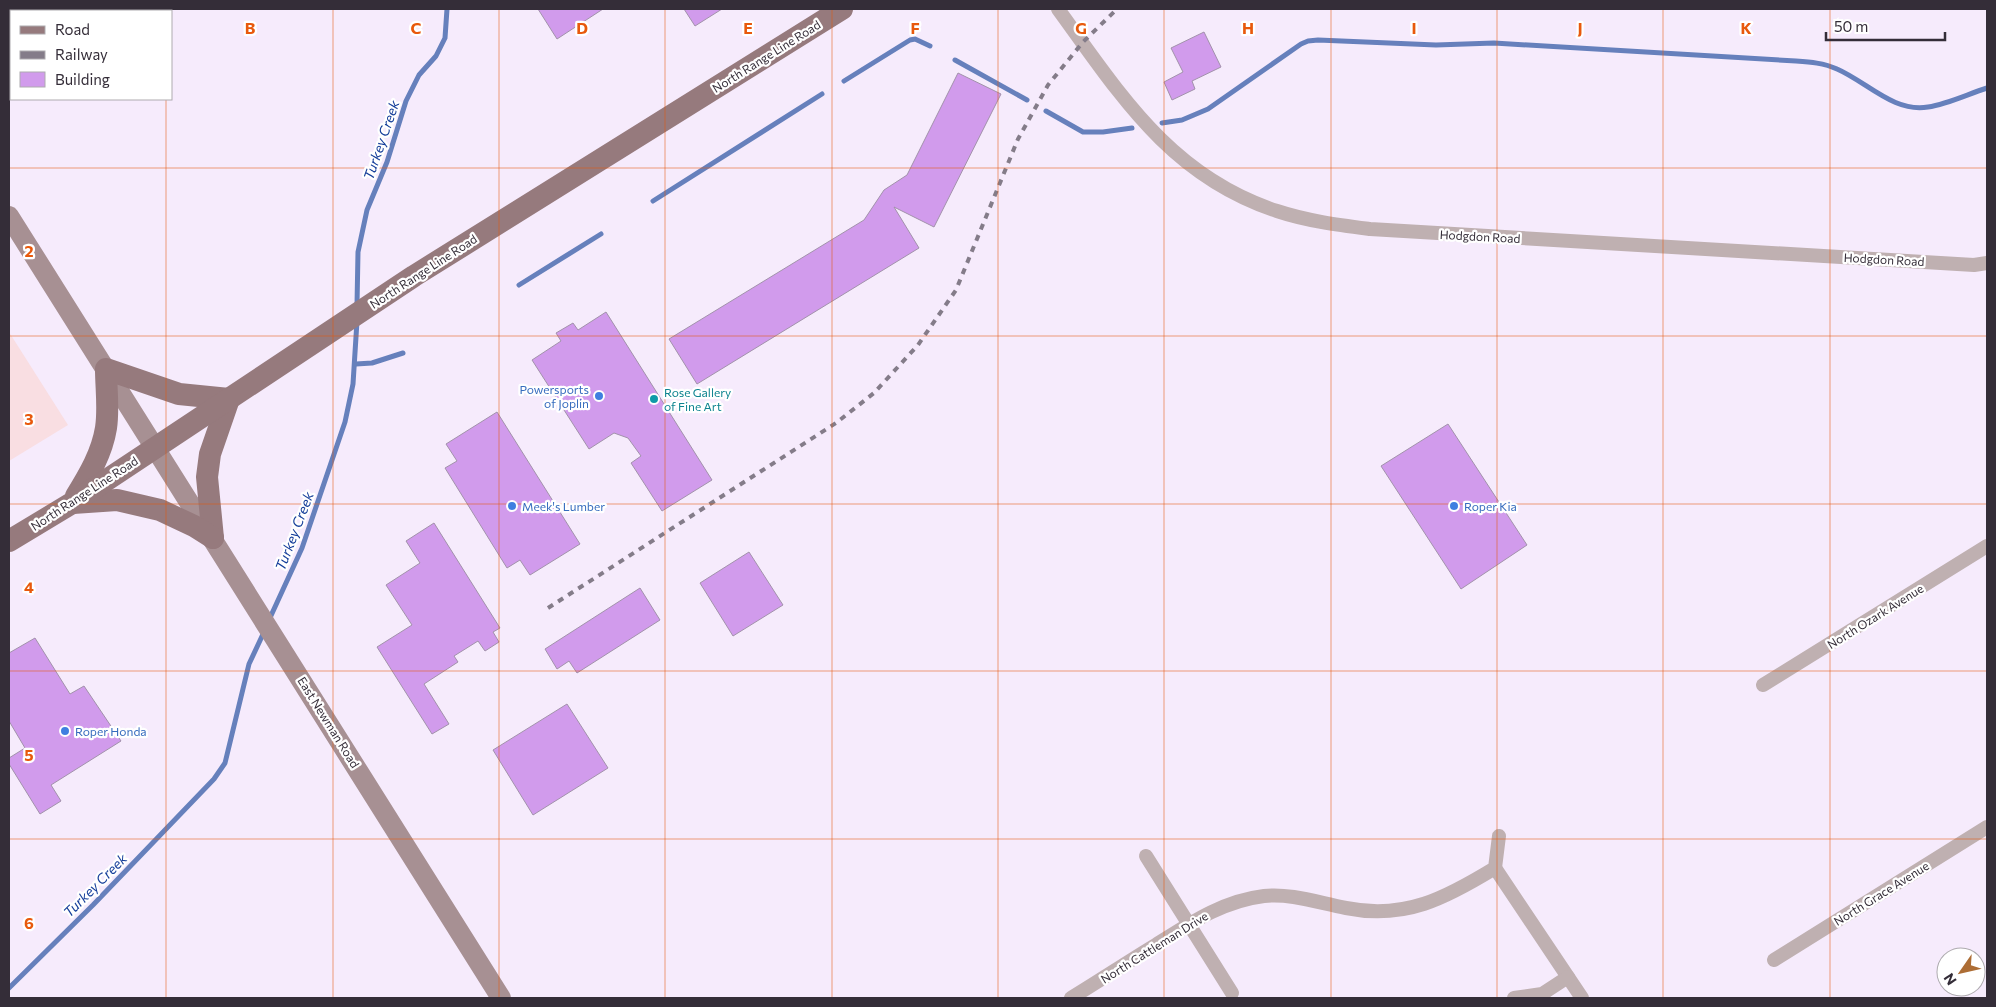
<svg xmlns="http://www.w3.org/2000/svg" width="1996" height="1007" viewBox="0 0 1996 1007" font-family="Commissioner,sans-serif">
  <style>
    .industrial { fill: #f9dee2 }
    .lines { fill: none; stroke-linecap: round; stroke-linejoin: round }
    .stream { stroke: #6680bc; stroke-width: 5 }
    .building { fill: #d19bec; stroke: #a292ab }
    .street { stroke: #bfb0b1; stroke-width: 14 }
    .secondary { stroke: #a79093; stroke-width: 20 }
    .primary { stroke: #967a7d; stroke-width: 22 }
    .rail { stroke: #847c89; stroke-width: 4; stroke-dasharray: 6 6; stroke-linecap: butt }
    .grid { fill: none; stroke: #e8590c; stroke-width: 1; stroke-opacity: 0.55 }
    .shop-dot { fill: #3f7fe0; stroke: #fff; stroke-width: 2 }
    .culture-dot { fill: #0f9aa8; stroke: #fff; stroke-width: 2 }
    .labels { text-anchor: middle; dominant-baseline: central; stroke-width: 4.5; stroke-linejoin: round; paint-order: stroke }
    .street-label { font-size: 12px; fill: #342d38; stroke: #fff }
    .shop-label { font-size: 12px; fill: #366cbe; stroke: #fff; text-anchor: start }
    .culture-label { font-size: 12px; fill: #0d838f; stroke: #fff; text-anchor: start }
    .water-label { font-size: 14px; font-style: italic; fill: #153e9a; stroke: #fff }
    .grid-label { font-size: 16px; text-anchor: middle; font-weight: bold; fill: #e8590c; stroke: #fff; stroke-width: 4.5; stroke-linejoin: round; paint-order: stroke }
  </style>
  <rect width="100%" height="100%" fill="#f6ebfc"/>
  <polygon class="industrial" points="9,332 68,425 9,461"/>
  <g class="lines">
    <g class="stream">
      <polyline points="19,11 37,9"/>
      <polyline points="9,13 11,12"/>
      <polyline points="955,60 1027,100"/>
      <polyline points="844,81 910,40 915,39 930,46"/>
      <polyline points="1046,111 1083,132 1103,132 1132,128"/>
      <path d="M1162,123L1182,120L1208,109L1301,44L1308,41L1318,40L1436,45L1494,43L1796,61C1810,62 1824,63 1837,69C1867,82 1894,113 1928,107C1948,104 1968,94 1987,88"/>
      <polyline points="653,201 822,94"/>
      <polyline points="519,285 601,234"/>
      <polyline points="357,305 358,252 367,210 387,162 406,101 419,75 436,56 445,38 447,9"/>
      <polyline points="356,364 372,363 403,353"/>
      <polyline points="269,620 302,548 345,422 353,384 357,321"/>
      <polyline points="9,988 93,905 214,779 225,763 249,664 264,632"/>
    </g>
  </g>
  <g class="building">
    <polygon points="538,9 603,9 557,39"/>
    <polygon points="684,9 722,9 695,26"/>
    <polygon points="1204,32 1221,67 1192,81 1195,89 1172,100 1164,82 1183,72 1171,48"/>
    <polygon points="958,73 1001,94 934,227 894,207 919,248 697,384 669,339 864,220 884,190 907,175"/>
    <polygon points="606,312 712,480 662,511 631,463 641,456 628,438 614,433 589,449 532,360 561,341 556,333 573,323 578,330"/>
    <polygon points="497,412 580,544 530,575 520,560 507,568 445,468 457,461 446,444"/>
    <polygon points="1448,424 1527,545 1461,589 1381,466"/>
    <polygon points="434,523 500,628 493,632 499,642 485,651 478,641 454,656 458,662 424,684 449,724 432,734 377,647 412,625 386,585 420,563 406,541"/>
    <polygon points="749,552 783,605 733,636 700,583"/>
    <polygon points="640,588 660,620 577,673 569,661 557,669 545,649"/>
    <polygon points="35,638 70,694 84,686 121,741 51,785 61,801 40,814 9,764 9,758 25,748 9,721 9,653"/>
    <polygon points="567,704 608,768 533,815 493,750"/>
  </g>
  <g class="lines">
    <g class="street">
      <path d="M1058,9C1120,94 1170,176 1277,211C1307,221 1339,225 1370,229L1974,265L1987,263"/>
      <polyline points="1763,685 1987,546"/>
      <polyline points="1146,856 1232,993"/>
      <polyline points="1495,868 1582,998"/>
      <polyline points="1774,960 1987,827"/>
      <path d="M1071,998C1099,981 1126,963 1154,946C1189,924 1222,901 1264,896C1291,893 1319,903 1346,908C1405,920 1446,898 1495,868L1499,836"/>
      <polyline points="1514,998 1542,994 1568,977"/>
    </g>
    <polyline class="secondary" points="9,216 501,998"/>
    <g class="primary">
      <path d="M76,496C89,475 102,453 106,428C109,409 106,388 106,369L179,394L229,399L210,454L207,477L213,538"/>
      <polyline points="73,503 117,500 160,510 194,526 213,538"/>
      <polyline points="9,541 72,503 414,276 842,9"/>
    </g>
    <polyline class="rail" points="548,608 836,423 874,393 918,345 956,290 1018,139 1048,85 1083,42 1117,9"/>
  </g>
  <path class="grid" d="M166,9V11M333,9V998M499,9V998M665,9V998M832,9V998M998,9V998M1164,9V998M1331,9V998M1497,9V998M1663,9V998M1830,9V998M166,99V998M9,168H1987M9,336H1987M9,504H1987M9,671H1987M9,839H1987"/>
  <g class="shop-dot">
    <circle cx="599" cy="396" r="5"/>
    <circle cx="512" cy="506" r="5"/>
    <circle cx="1454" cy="506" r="5"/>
    <circle cx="65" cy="731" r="5"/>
  </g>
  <circle class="culture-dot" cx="654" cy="399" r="5"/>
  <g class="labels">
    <g class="street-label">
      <text transform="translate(766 56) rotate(-32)">North Range Line Road</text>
      <text transform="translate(1480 236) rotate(3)">Hodgdon Road</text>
      <text transform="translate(1884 259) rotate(3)">Hodgdon Road</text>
      <text transform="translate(423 271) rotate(-33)">North Range Line Road</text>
      <text transform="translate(84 493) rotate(-33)">North Range Line Road</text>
      <text transform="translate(1875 616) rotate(-32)">North Ozark Avenue</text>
      <text transform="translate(329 722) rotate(58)">East Newman Road</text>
      <text transform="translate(1881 893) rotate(-32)">North Grace Avenue</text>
      <text transform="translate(1154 947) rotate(-32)">North Cattleman Drive</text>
    </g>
    <g class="shop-label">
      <text x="589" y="389" text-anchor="end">Powersports<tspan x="589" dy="14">of Joplin</tspan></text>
      <text x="522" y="506">Meek's Lumber</text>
      <text x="1464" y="506">Roper Kia</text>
      <text x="75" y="731">Roper Honda</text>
    </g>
    <g class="culture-label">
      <text x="664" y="392">Rose Gallery<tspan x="664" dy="14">of Fine Art</tspan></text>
    </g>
    <g class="water-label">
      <text transform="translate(381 140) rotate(-71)">Turkey Creek</text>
      <text transform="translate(294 531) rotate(-69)">Turkey Creek</text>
      <text transform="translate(95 885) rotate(-45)">Turkey Creek</text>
    </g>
  </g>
  <g class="grid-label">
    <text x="250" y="34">B</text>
    <text x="416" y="34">C</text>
    <text x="582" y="34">D</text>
    <text x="748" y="34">E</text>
    <text x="915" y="34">F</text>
    <text x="1081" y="34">G</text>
    <text x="1248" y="34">H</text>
    <text x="1414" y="34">I</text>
    <text x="1580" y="34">J</text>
    <text x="1746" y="34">K</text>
    <text x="29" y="257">2</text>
    <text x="29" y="425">3</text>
    <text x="29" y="593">4</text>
    <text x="29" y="761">5</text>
    <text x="29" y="929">6</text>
  </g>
  <rect width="1996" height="1007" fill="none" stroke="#342d38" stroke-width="20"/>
  <rect x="10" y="10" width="162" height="90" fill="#ffffff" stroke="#aeabaf"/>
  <rect x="20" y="26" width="25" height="8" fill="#967a7d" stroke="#aeabaf"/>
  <text x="55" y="35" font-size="15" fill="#342d38">Road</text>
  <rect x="20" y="51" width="25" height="8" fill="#847c89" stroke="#aeabaf"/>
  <text x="55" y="60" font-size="15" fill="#342d38">Railway</text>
  <rect x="20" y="72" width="25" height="15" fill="#d19bec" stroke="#aeabaf"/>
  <text x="55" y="85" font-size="15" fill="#342d38">Building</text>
  <g transform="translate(1961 972) rotate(236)"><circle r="24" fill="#ffffff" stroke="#aeabaf"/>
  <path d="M0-4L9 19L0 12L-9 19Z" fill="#ad6d35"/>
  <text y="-8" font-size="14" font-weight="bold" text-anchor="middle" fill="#342d38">N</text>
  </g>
  <path d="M1826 32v8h119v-8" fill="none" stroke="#342d38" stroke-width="2.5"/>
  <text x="1834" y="32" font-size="15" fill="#342d38" stroke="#ffffff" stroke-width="4" paint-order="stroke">50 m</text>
</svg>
